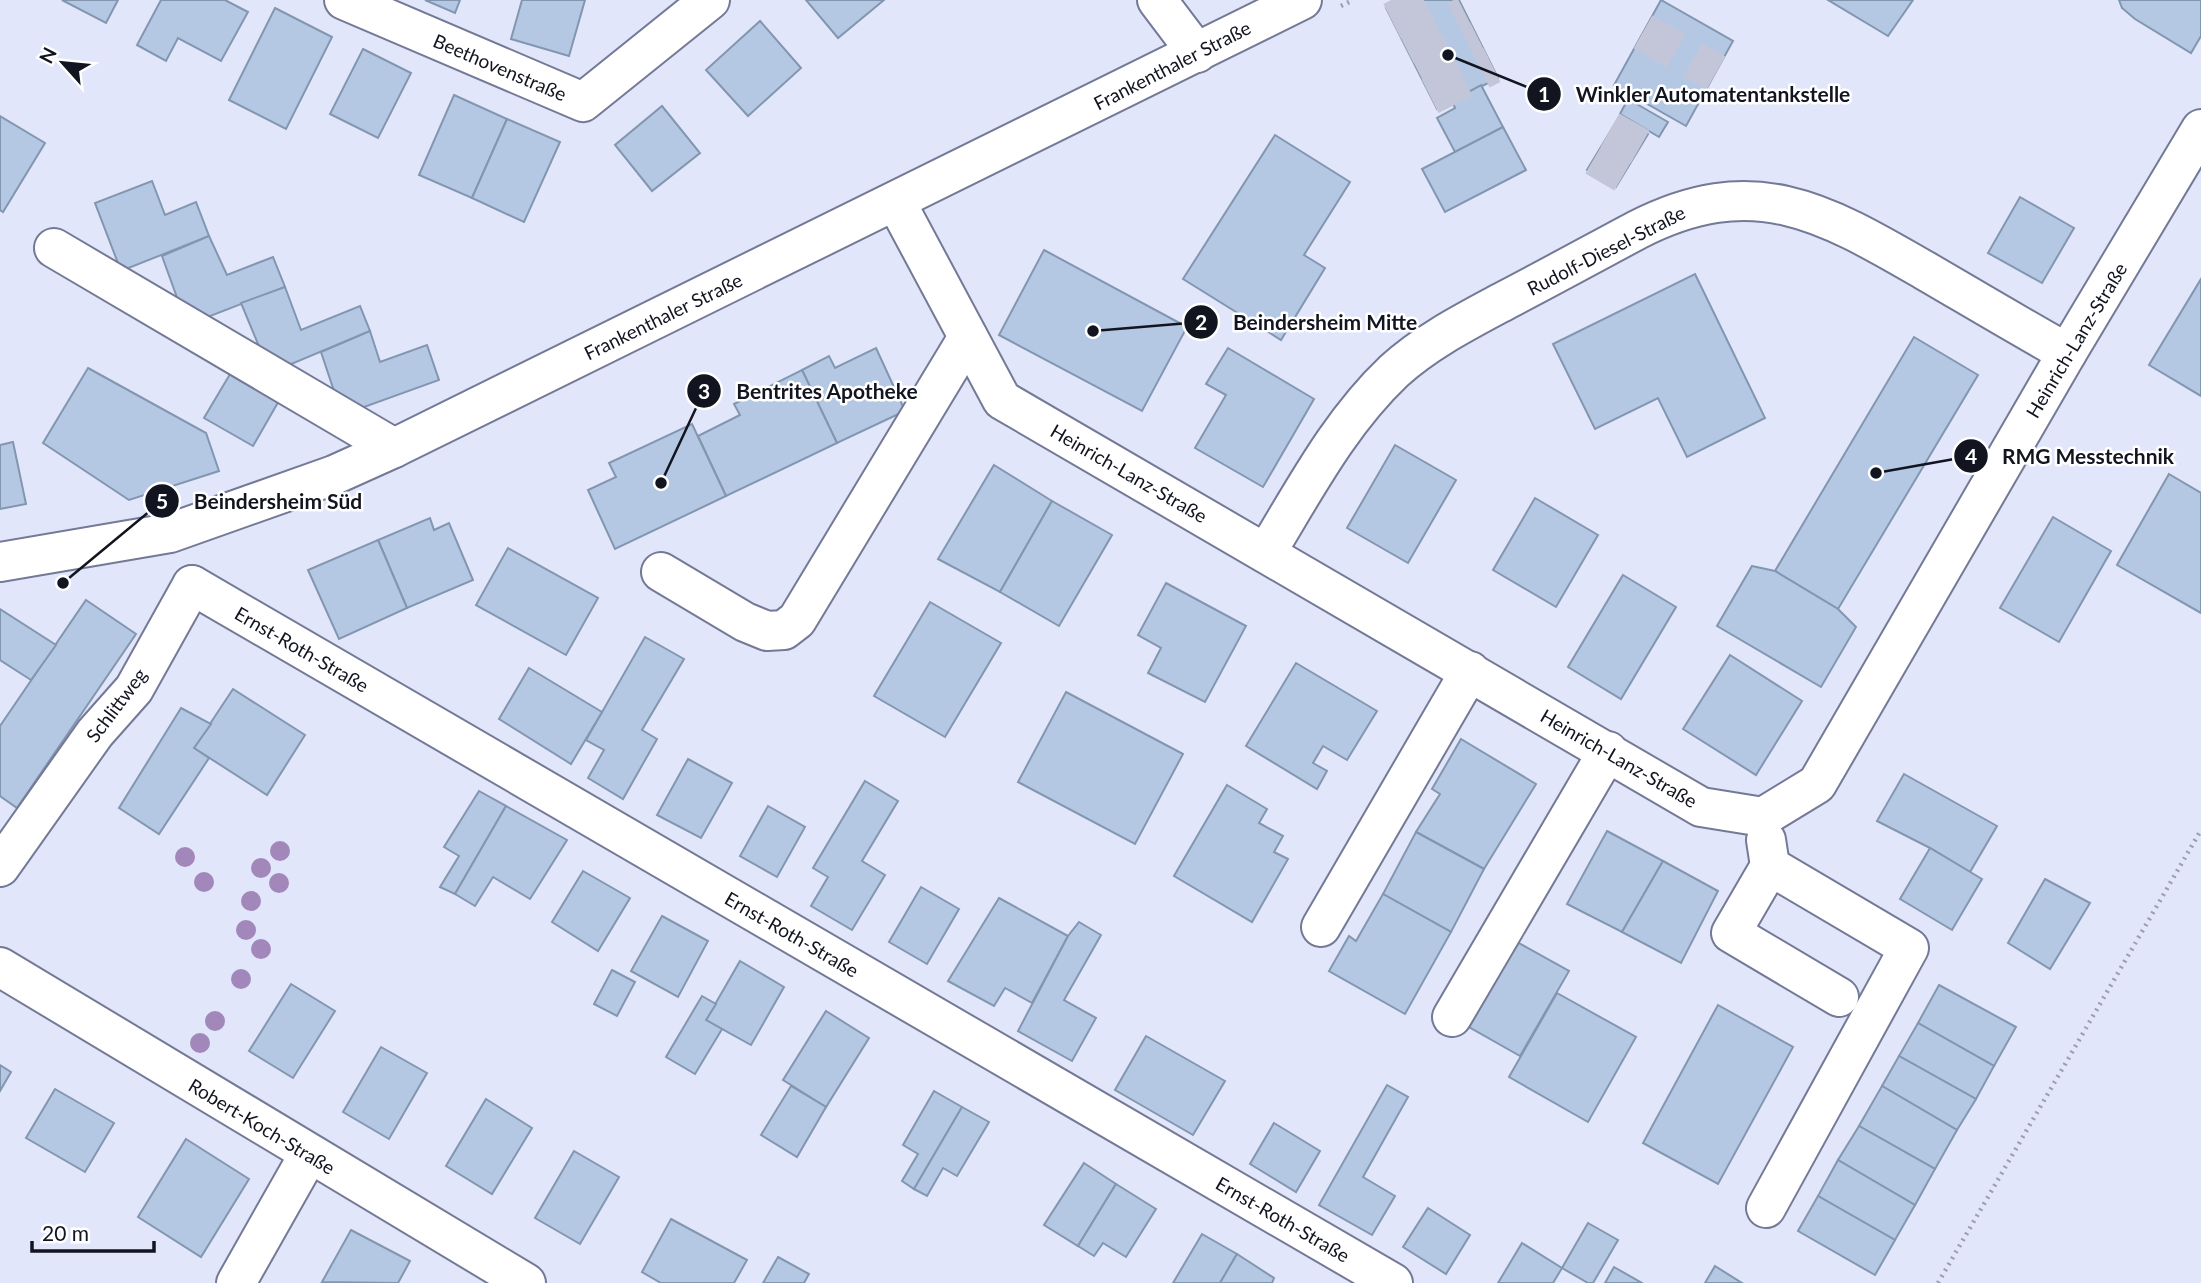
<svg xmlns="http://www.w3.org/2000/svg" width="2201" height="1283" viewBox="0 0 2201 1283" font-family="Lato,sans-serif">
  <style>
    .building { fill: #b4c8e4; stroke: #8296b0; stroke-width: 2 }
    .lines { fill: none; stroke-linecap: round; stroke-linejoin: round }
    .minor-tunnel { stroke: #c3c6d9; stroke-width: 38; stroke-dasharray: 38 19; stroke-linecap: butt }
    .minor-casing { stroke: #737996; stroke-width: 42 }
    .path { stroke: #9b9eaf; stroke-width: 4.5; stroke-dasharray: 2 5; stroke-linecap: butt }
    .minor { stroke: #fff; stroke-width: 38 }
    .tree { fill: #a288ba }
    .labels { text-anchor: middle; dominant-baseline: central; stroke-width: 5; stroke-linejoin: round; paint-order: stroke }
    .street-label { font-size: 19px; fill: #12141f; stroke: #fff }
    .leader { fill: none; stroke: #12141f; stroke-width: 2.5 }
    .callout-dot { fill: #12141f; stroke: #fff; stroke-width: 2.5 }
    .mark-label { font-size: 21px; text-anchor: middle; font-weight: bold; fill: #fff }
    .callout-label { font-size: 21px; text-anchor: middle; font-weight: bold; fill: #12141f; stroke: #fff; stroke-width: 5; stroke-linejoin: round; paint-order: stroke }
  </style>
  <rect width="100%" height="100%" fill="#e2e6fa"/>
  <g class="building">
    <polygon points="62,0 118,0 106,23"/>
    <polygon points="161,0 225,0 248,12 221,61 178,38 166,61 137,45"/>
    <polygon points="425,0 460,0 455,13"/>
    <polygon points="522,0 585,0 569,56 511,39"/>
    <polygon points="806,0 884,0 838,38"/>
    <polygon points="1401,0 1459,0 1498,78 1437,109 1386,8"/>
    <polygon points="1661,0 1733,41 1686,126 1614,85"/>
    <polygon points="1828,0 1913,0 1888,36"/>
    <polygon points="2119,0 2201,0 2201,36 2191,53 2135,19 2122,8"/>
    <polygon points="275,8 332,37 286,129 229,100"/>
    <polygon points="760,21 801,68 748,116 706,70"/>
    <polygon points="363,49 411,73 378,138 330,114"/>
    <polygon points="1481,85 1503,127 1455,152 1437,118 1455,108 1452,101"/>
    <polygon points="454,95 507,119 472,198 419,175"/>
    <polygon points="1628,99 1668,122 1659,137 1620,114"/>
    <polygon points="662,106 700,153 652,191 615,145"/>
    <polygon points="0,116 45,143 3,212 0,210"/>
    <polygon points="1619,117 1648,134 1616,187 1587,170"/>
    <polygon points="507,119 560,142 524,222 472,198"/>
    <polygon points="1503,127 1526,170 1445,212 1422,169"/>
    <polygon points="1275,135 1350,182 1304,255 1325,268 1281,340 1183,279"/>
    <polygon points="152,181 165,215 196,202 209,236 121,271 95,203"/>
    <polygon points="2020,197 2074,228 2042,283 1988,253"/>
    <polygon points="209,236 227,275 273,257 285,287 187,325 162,256"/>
    <polygon points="1044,250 1187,327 1142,411 999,335"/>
    <polygon points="1695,274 1765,418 1687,457 1658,398 1595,429 1553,344"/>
    <polygon points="2201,279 2201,396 2149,365"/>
    <polygon points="285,287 301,330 360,306 370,331 270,373 241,303"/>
    <polygon points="370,331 380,362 427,345 439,380 342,415 321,352"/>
    <polygon points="1914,337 1978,375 1838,609 1775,571"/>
    <polygon points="876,348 905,411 837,443 802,370 829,356 835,368"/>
    <polygon points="1228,348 1314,399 1263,487 1195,448 1226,395 1206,384"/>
    <polygon points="236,364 284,392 253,446 204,418"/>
    <polygon points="88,368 206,433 219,471 129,500 43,443"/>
    <polygon points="802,370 837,443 726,496 698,436 740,415 734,404"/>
    <polygon points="692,424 726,496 615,549 588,490 616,477 609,463"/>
    <polygon points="13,442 26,504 0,509 0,445"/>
    <polygon points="1395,445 1456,480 1408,563 1347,528"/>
    <polygon points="994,465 1052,501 1000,592 938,559"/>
    <polygon points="2169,474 2201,493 2201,613 2117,565"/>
    <polygon points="1535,498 1598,535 1556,607 1493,570"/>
    <polygon points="1052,501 1112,535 1059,626 1000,592"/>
    <polygon points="2053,517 2111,551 2059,642 2000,608"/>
    <polygon points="430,518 434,530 449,523 473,580 407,608 378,540"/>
    <polygon points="378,540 407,608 339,639 308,570"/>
    <polygon points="508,548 598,598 566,655 476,605"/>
    <polygon points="1752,566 1775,571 1838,609 1856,627 1821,687 1717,626"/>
    <polygon points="1623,575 1676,607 1621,699 1568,667"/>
    <polygon points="1166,583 1246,626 1205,702 1148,673 1161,648 1138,635"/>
    <polygon points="86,600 136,634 17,808 0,796 0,726"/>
    <polygon points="930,602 1001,643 945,737 874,696"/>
    <polygon points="0,609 56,645 31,680 0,660"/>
    <polygon points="645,637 684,659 642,730 657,739 623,799 588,778 604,750 586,740"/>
    <polygon points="1730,655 1802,701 1756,775 1683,729"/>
    <polygon points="1296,663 1377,711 1347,760 1323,746 1313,763 1327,771 1317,789 1246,746"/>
    <polygon points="529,668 602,712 571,764 499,719"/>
    <polygon points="233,689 305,735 267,795 194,748"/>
    <polygon points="1066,692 1183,754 1135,844 1018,782"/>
    <polygon points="181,708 211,724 194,748 209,758 159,834 119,808"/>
    <polygon points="1461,739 1536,784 1484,869 1416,832 1440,794 1432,789"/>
    <polygon points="688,759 732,783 701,838 657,815"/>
    <polygon points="1904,774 1997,826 1970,872 1930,848 1877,821"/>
    <polygon points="865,781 898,801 862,861 885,875 852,930 811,906 828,877 813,868"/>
    <polygon points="1227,785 1267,809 1259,823 1283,836 1274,852 1288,859 1252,922 1174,876"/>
    <polygon points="479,791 506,806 455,894 440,887 459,856 444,847"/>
    <polygon points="506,806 567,840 530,899 493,877 475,906 455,894"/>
    <polygon points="768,806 805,827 777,877 740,856"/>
    <polygon points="1607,831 1663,861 1622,932 1567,904"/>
    <polygon points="1416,832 1484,869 1451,932 1383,894"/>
    <polygon points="1930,848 1982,879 1952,930 1900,899"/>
    <polygon points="1663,861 1718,891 1681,963 1622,932"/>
    <polygon points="583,871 630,898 598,951 552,922"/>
    <polygon points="2045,879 2090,903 2050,969 2008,943"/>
    <polygon points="921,887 959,909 927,964 889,942"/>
    <polygon points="1383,894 1451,932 1405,1014 1329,971 1349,936 1356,941"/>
    <polygon points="999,898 1068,936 1032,1003 1005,988 994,1006 948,981"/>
    <polygon points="662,916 708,941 678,997 631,971"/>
    <polygon points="1079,922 1101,935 1064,1000 1096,1018 1072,1061 1018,1031 1068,936"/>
    <polygon points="1517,942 1569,971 1520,1056 1469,1027"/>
    <polygon points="740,961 784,987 751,1045 706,1020"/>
    <polygon points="612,970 635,982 617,1016 594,1004"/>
    <polygon points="291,984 335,1011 293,1078 249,1051"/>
    <polygon points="1939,985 2016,1027 1994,1066 1918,1023"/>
    <polygon points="1557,993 1636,1037 1588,1122 1509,1077"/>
    <polygon points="702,996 716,1004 706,1020 722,1029 695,1074 666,1057"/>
    <polygon points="1718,1005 1793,1047 1718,1184 1643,1143"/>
    <polygon points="826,1011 869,1038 826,1107 783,1080"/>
    <polygon points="1918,1023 1994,1066 1976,1099 1899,1056"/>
    <polygon points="1146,1036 1225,1081 1193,1135 1115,1090"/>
    <polygon points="381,1047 427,1073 389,1139 343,1112"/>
    <polygon points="1899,1056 1976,1099 1957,1130 1882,1086"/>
    <polygon points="0,1065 11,1072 0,1091"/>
    <polygon points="1387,1085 1408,1097 1363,1177 1395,1196 1372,1235 1319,1205"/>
    <polygon points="791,1086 826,1107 797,1157 761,1135"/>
    <polygon points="1882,1086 1957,1130 1935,1169 1859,1126"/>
    <polygon points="55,1089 114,1123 85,1172 26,1138"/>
    <polygon points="934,1091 962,1107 914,1189 902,1181 918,1154 903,1145"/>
    <polygon points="486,1099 532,1128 492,1194 446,1166"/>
    <polygon points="962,1107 989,1122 957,1176 943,1168 927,1196 914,1189"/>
    <polygon points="1274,1123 1320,1151 1296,1192 1250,1164"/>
    <polygon points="1859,1126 1935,1169 1915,1205 1838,1160"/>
    <polygon points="186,1139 249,1179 201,1257 138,1217"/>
    <polygon points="574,1151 619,1177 580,1244 535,1218"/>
    <polygon points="1838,1160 1915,1205 1895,1240 1818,1196"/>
    <polygon points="1084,1163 1116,1184 1078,1246 1044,1225"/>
    <polygon points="1116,1184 1156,1209 1126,1257 1103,1243 1094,1256 1078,1246"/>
    <polygon points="1818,1196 1895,1240 1875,1275 1798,1231"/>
    <polygon points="1428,1208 1470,1235 1446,1274 1403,1247"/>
    <polygon points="671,1219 747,1260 734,1283 661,1283 642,1272"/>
    <polygon points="1588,1223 1618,1240 1593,1283 1588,1283 1562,1268"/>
    <polygon points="351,1230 410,1261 398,1283 322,1282"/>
    <polygon points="1202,1234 1237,1254 1220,1283 1173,1283"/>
    <polygon points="1522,1243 1562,1268 1553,1283 1498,1283"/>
    <polygon points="1237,1254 1274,1278 1272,1283 1220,1283"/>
    <polygon points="778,1257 809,1274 804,1283 763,1283"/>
    <polygon points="1715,1266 1742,1283 1705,1283"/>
    <polygon points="1614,1267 1642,1283 1605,1283"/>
  </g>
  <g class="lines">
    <g class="minor-tunnel">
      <polyline points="1392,21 1433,0"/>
      <polyline points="1643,32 1716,73"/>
      <polyline points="1405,46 1466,15"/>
      <polyline points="1418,71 1479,40"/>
      <polyline points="1430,96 1492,65"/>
      <polyline points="1610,130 1640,147"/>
      <polyline points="1595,157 1624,174"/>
    </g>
    <g class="minor-casing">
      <g id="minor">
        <polyline points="344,0 583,102 710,0"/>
        <polyline points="1157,0 1197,53"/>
        <polyline points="896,202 1002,400 1701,807 1763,817 1817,784 2067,353 2201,129"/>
        <polyline points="54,248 394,448"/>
        <path d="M1266,553C1305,489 1340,422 1394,371C1427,341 1467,321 1506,300C1550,277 1594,253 1637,230C1753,171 1822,211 1924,270C1972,298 2019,326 2067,353"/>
        <polyline points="0,562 170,533 334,475 394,448 1302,0"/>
        <polyline points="661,572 745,622 767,631 784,630 797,620 968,337"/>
        <polyline points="192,585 1393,1283"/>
        <polyline points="1766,840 1770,866 1731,933 1839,997"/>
        <polyline points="0,867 95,733 134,689 192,585"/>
        <polyline points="1321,927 1470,671"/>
        <polyline points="0,967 526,1283"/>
        <polyline points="1452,1017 1608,751"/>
        <polyline points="1766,1208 1909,948 1770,866"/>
        <polyline points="236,1283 309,1154"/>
      </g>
    </g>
    <g class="path">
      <polyline points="1341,6 1353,0"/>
      <polyline points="1938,1283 2201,830"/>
    </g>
    <use href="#minor" class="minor"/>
  </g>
  <g class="tree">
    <circle cx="280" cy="851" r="10"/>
    <circle cx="185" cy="857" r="10"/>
    <circle cx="261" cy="868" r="10"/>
    <circle cx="204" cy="882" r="10"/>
    <circle cx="279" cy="883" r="10"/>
    <circle cx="251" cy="901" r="10"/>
    <circle cx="246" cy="930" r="10"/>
    <circle cx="261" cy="949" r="10"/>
    <circle cx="241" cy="979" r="10"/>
    <circle cx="215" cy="1021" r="10"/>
    <circle cx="200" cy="1043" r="10"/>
  </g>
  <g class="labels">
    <g class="street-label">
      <text transform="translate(1172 65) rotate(-27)">Frankenthaler Straße</text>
      <text transform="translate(500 67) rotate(23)">Beethovenstraße</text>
      <text transform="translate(1606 250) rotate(-27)">Rudolf-Diesel-Straße</text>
      <text transform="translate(663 316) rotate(-26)">Frankenthaler Straße</text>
      <text transform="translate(2076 340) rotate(-59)">Heinrich-Lanz-Straße</text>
      <text transform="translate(1129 473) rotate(30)">Heinrich-Lanz-Straße</text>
      <text transform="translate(302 649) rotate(30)">Ernst-Roth-Straße</text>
      <text transform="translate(116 705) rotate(-53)">Schlittweg</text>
      <text transform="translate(1619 758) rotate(30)">Heinrich-Lanz-Straße</text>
      <text transform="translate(792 934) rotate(30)">Ernst-Roth-Straße</text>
      <text transform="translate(262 1126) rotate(31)">Robert-Koch-Straße</text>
      <text transform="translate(1283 1219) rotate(30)">Ernst-Roth-Straße</text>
    </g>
  </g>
  <path class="leader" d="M1448 55L1544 94M1093 331L1201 322M661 483L704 391M1876 473L1971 456M63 583L162 501"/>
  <g class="callout-dot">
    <circle cx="1448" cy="55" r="7"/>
    <circle cx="1093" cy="331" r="7"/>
    <circle cx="661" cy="483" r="7"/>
    <circle cx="1876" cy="473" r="7"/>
    <circle cx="63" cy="583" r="7"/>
    <circle cx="1544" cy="94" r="18"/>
    <circle cx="1201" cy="322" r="18"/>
    <circle cx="704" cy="391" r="18"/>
    <circle cx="1971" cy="456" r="18"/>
    <circle cx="162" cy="501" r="18"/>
  </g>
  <g class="mark-label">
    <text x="1544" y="102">1</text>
    <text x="1201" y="330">2</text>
    <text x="704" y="399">3</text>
    <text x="1971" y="464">4</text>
    <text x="162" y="509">5</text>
  </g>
  <g class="callout-label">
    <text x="1713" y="102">Winkler Automatentankstelle</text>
    <text x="1325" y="330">Beindersheim Mitte</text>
    <text x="827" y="399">Bentrites Apotheke</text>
    <text x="2088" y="464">RMG Messtechnik</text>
    <text x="278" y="509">Beindersheim Süd</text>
  </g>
  <g transform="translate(63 63) rotate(297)" stroke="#ffffff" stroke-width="5" paint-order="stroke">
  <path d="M0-5L12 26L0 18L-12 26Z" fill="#12141f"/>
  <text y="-10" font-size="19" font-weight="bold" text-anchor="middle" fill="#12141f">N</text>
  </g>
  <path d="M32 1241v10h122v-10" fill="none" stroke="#12141f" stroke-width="3.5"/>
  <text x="42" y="1241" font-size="21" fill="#12141f" stroke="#ffffff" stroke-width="5" paint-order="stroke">20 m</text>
</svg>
